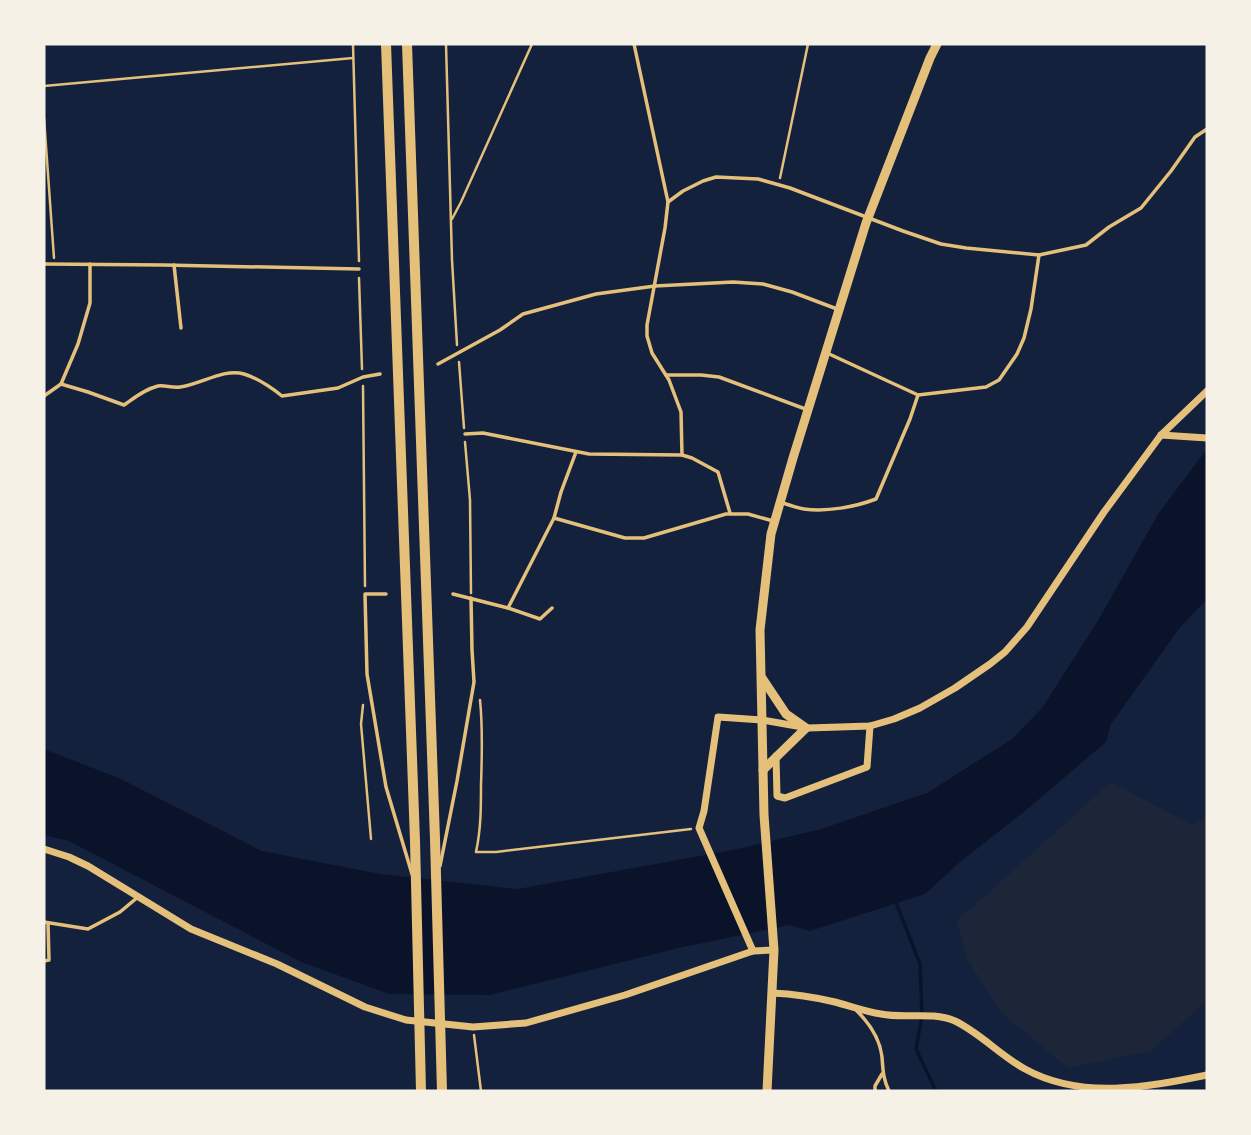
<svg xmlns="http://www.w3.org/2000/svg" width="1251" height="1135" viewBox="0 0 1251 1135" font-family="'Noto Sans',sans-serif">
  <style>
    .green { fill: #1d2539 }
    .water { fill: #0b132b }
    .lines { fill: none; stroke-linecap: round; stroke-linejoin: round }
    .stream { stroke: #0b132b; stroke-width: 3.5 }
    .path { stroke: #e5c07b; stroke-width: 2.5 }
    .service { stroke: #e5c07b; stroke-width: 3.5 }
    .minor { stroke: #e5c07b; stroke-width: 7 }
    .tertiary { stroke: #e5c07b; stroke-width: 9 }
    .primary { stroke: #e5c07b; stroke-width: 10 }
  </style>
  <rect width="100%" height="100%" fill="#14213d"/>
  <polygon class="green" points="1111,782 1192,825 1207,818 1207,1001 1150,1051 1068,1068 1003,1014 967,959 957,921"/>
  <polygon class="water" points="1207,449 1207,599 1178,630 1111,724 1106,742 1031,806 959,863 925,894 810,931 789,925 679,948 490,995 389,994 301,962 69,841 44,835 44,749 121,779 262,851 380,874 518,889 738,849 821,829 927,793 1012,739 1042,708 1099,619 1158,514"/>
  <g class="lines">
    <polyline class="stream" points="895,900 920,964 922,1016 916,1049 936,1091"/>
    <g class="path">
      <polyline points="353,44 359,261"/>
      <polyline points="446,44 452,260 457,345"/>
      <polyline points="44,86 353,58"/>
      <polyline points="44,118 54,258"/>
      <polyline points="780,178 808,44"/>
      <polyline points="452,219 461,202 532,44"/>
      <polyline points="359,278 362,369"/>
      <polyline points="459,362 464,428"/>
      <polyline points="363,386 365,586"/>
      <polyline points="465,442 470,500 471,593"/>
      <path d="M480,700C483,728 482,757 481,785C481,807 481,829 476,852H496L691,829"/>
      <polyline points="363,705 361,724 371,839"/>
      <polyline points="474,1035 481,1091"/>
    </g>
    <g class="service">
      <polyline points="634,44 668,202 665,228 647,325 647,336 652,353 669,380 681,412 682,455"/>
      <polyline points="668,202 683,191 703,181 716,177 758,179 790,188 903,231 941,244 966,248 1039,255 1086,245 1109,227 1141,208 1171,171 1195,137 1207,129"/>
      <polyline points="44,264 164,265 359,269"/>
      <polyline points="174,265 181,328"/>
      <polyline points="827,353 918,395 986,387 999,380 1017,354 1024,338 1031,309 1039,255"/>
      <polyline points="438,364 500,330 523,314 596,294 655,286 733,282 763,284 792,292 837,309"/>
      <polyline points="666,375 701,375 719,377 808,410"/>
      <path d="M61,384L88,392L124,405C134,398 145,389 158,386C165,385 172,388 180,387C200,385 223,368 244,374C257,378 272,388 282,396L338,388L363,377L380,374"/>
      <polyline points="44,396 61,384 78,344 90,303 90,264"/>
      <polyline points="465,434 483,433 589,454 682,455 692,458 718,472 730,513"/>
      <path d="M783,503C790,505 797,508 804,509C827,512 855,507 876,499L910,419L918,395"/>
      <polyline points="554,518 625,538 644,538 726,514 748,514 773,521"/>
      <polyline points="386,594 365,594 367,674 386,787 412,874"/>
      <polyline points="453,594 508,608 540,619 552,608"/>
      <polyline points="508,608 554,518 561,492 576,452"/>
      <polyline points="440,866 457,781 474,682 472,650 471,598"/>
      <polyline points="44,922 88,929 120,912 138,897"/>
      <polyline points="44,961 49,960 48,923"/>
      <path d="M857,1011C870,1024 880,1039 882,1057C883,1070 883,1079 889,1091"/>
      <polyline points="875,1091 875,1086 882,1074"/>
    </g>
    <g class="minor">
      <polyline points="1161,435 1207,438"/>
      <polyline points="776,756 777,796 785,798 867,767 870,726"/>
      <polyline points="44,849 69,857 88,866 191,929 277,964 365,1007 406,1020 473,1027 526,1023 625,995 753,951 699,828 704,811 718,717 762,720 808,728 870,726 894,719 920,708 955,688 990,664 1005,652 1027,627 1104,512 1161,435 1207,391"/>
      <polyline points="753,951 774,950"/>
      <path d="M772,993C794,994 814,997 835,1002C850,1006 866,1012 881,1014C906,1019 931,1011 955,1021C980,1033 1001,1056 1025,1069C1081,1100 1148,1087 1207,1075"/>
    </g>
    <g class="tertiary">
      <polyline points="762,678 786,714 806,728 763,770"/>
      <polyline points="767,1091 774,950 764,815 760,630 771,534 793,458 866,223 930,58 937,44"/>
    </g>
    <g class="primary">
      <polyline points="386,44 415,841 421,1091"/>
      <polyline points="407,44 435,839 442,1091"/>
    </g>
  </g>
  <rect width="1251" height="1135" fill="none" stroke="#f6f1e7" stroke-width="91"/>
</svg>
